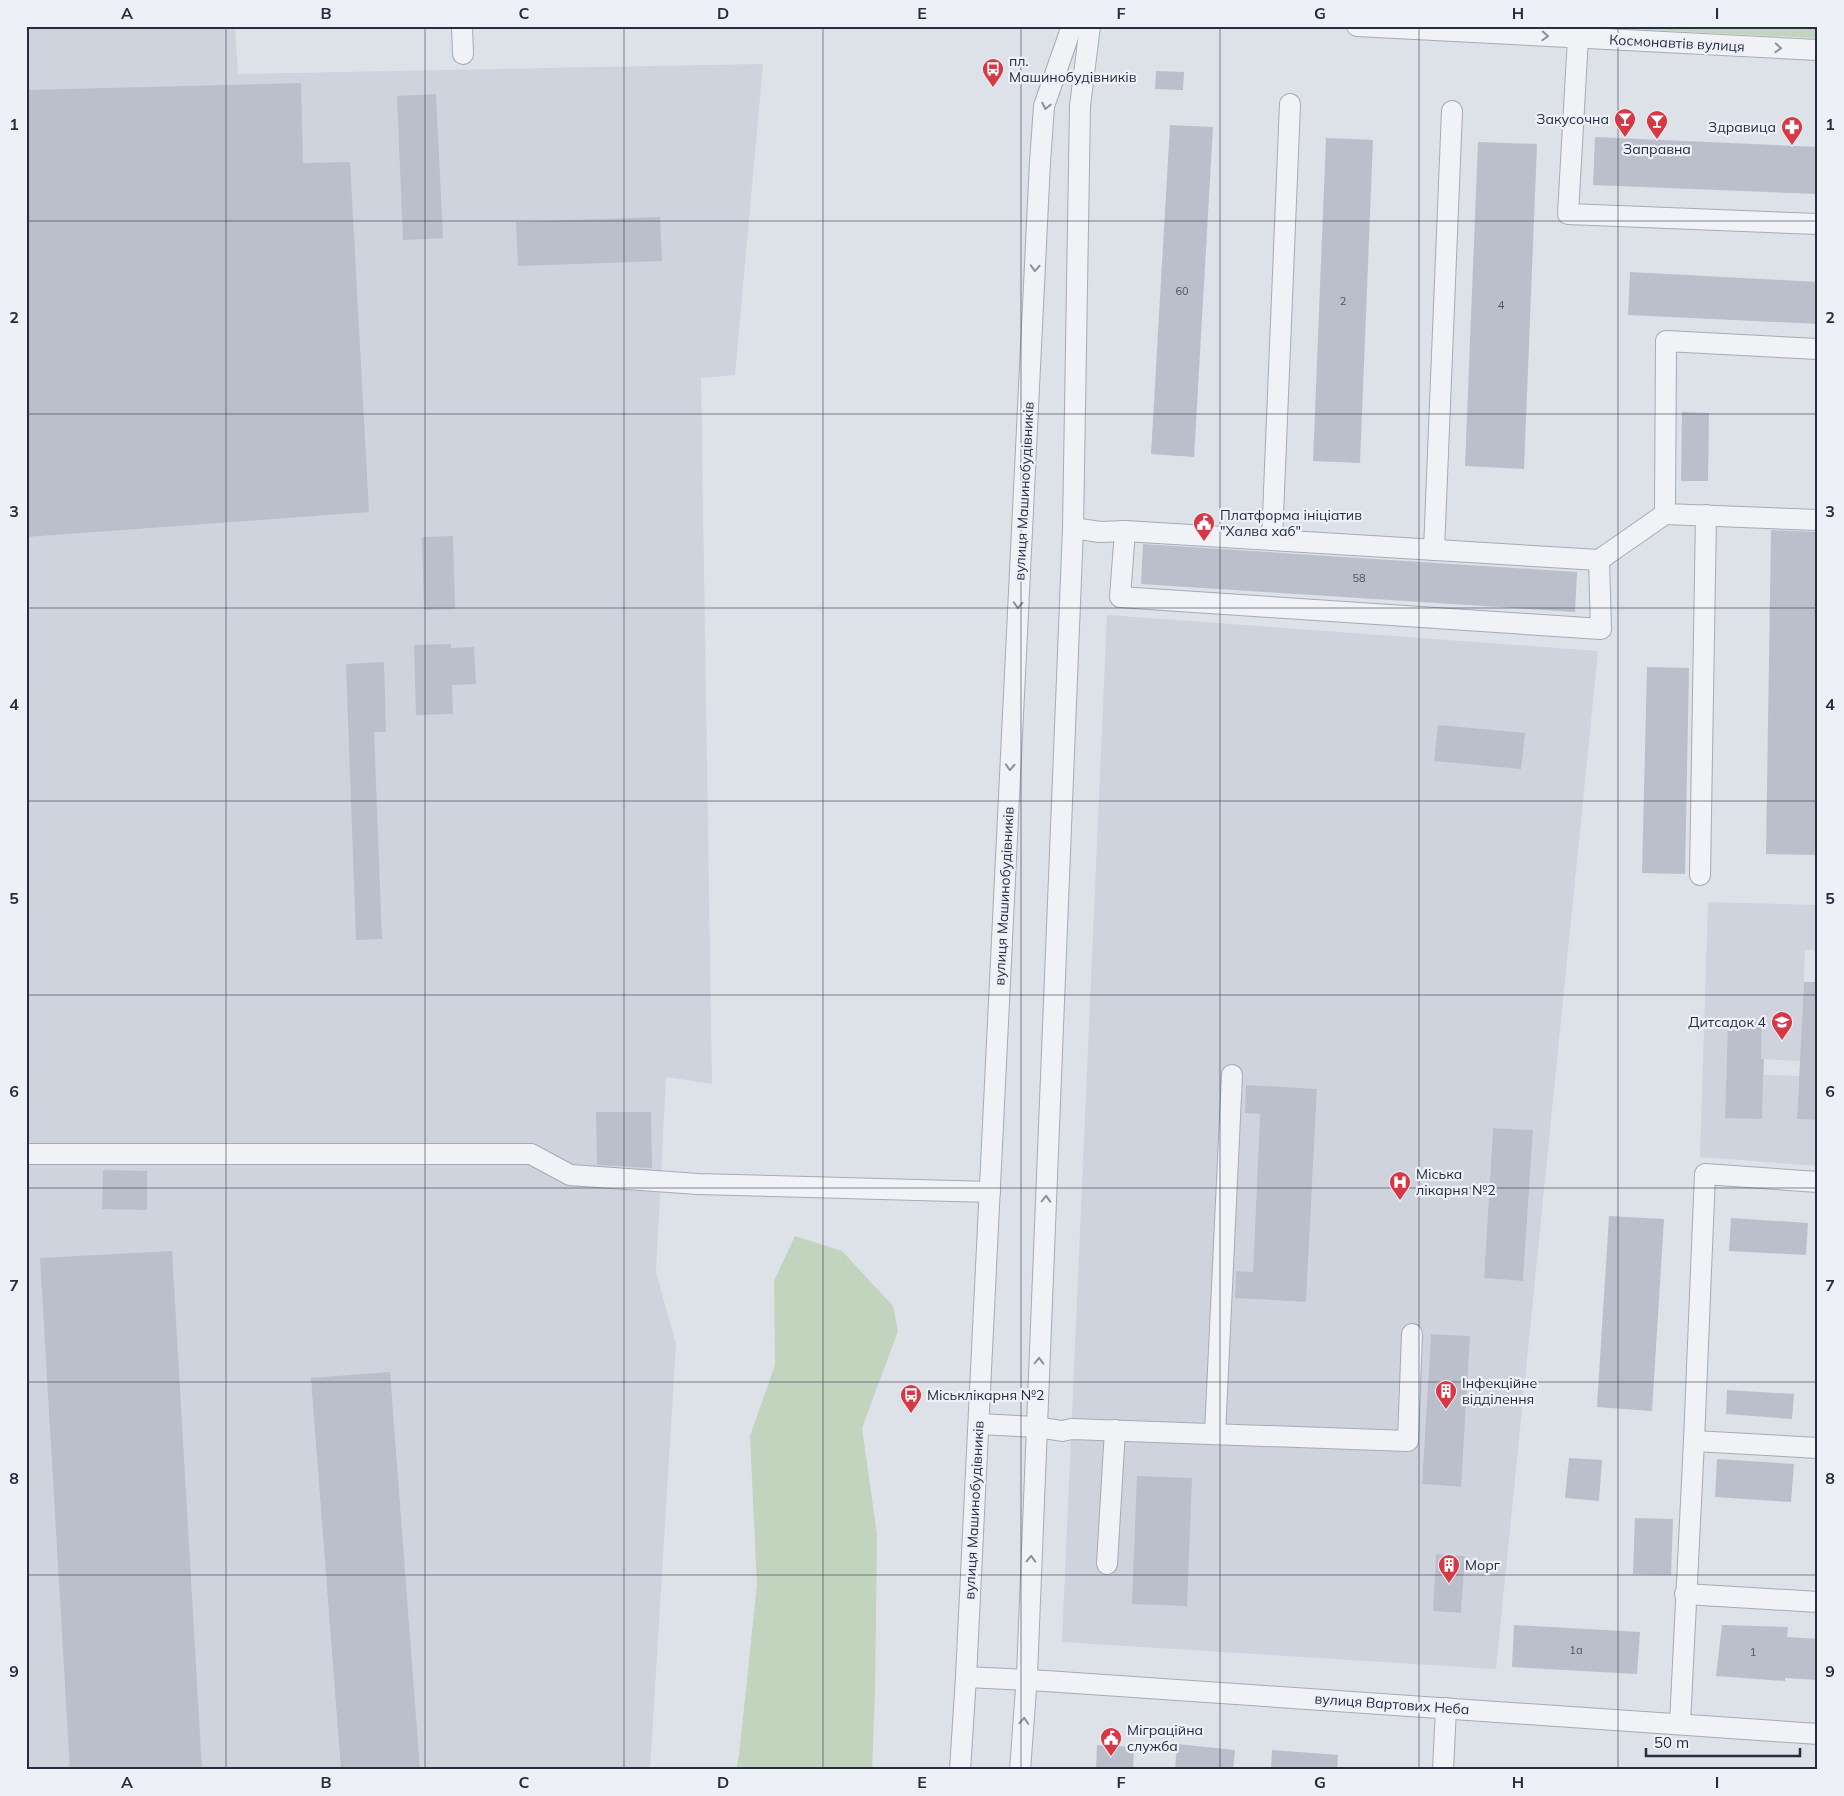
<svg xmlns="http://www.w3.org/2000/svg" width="1844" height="1796" viewBox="0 0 1844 1796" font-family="Mulish,sans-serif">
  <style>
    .built { fill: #cfd3dd; fill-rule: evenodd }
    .green { fill: #c2d3be }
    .building { fill: #babfcb }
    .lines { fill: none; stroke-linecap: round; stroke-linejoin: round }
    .minor-casing { stroke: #a6abb6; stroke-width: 22 }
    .minor { stroke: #f0f2f6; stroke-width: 20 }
    .oneway { stroke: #8b909b }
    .grid { fill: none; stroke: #262d40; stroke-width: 1; stroke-opacity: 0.55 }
    .labels { text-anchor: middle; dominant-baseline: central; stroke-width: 4.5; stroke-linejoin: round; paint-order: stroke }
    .number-label { font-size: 11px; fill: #4b5263 }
    .street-label { font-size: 14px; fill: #262d40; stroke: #edf0f6 }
    .poi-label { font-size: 14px; fill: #262d40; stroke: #edf0f6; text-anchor: start }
    .neatline { fill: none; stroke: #262d40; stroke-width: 2 }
    .grid-label { font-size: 16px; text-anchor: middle; font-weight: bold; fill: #262d40 }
  </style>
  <rect width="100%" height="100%" fill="#dde1e8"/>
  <g class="built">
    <polygon points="26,26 235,26 238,74 763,64 735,375 701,378 712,1084 666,1077 656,1272 676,1344 650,1770 26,1770"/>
    <path d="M1107,615L1598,651L1496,1669L1062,1642ZM1246,1086L1317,1089L1306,1302L1235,1298L1236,1271L1253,1272L1260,1114L1245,1113ZM1493,1128L1533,1130L1523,1281L1484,1278ZM1431,1334L1470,1336L1460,1487L1422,1484ZM1436,1554L1465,1556L1461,1613L1433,1611Z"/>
    <polygon points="1708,902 1818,905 1818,950 1805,950 1801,1061 1761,1059 1762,1022 1728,1021 1725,1117 1762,1119 1764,1075 1799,1076 1797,1119 1818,1120 1818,1166 1700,1157"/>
  </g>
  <g class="green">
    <polygon points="1569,26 1818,26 1818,38"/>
    <polygon points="795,1236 842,1251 893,1306 898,1331 862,1428 877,1535 875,1691 872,1770 736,1770 739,1756 757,1584 750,1436 775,1365 774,1281"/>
  </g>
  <g class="building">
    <polygon points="1156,71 1184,72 1183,90 1155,89"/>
    <polygon points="301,83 303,163 350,162 369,512 26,537 26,90"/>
    <polygon points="436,94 443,238 403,240 397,96"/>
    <polygon points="1170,125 1213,127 1194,457 1151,454"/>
    <polygon points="1595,137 1818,147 1818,194 1593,185"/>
    <polygon points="1326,138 1373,140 1360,463 1313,461"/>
    <polygon points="1478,142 1537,144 1524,469 1465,466"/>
    <polygon points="660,217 662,261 518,266 516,222"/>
    <polygon points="1630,272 1818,282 1818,324 1628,315"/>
    <polygon points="1682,412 1709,413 1708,481 1681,481"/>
    <polygon points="1771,530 1818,532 1818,855 1766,854"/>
    <polygon points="453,536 455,609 424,610 422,537"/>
    <polygon points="1143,544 1577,572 1575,612 1141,584"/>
    <polygon points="451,644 451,648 474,647 476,684 452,685 453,714 416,715 414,645"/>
    <polygon points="384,662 386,732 374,732 382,939 356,940 346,664"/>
    <polygon points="1647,667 1689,668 1685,874 1642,873"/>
    <polygon points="1438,725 1525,733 1521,769 1434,761"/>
    <polygon points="1804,982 1818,982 1818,1120 1797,1119"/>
    <polygon points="1728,1021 1762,1022 1761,1059 1764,1059 1762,1119 1725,1118"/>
    <polygon points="1246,1085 1317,1089 1306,1302 1235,1298 1236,1271 1253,1272 1260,1114 1245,1113"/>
    <polygon points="596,1112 651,1112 652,1168 597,1165"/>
    <polygon points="1493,1128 1533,1130 1523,1281 1484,1278"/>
    <polygon points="103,1170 147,1171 147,1210 102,1209"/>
    <polygon points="1609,1216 1664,1219 1652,1411 1597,1407"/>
    <polygon points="1731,1218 1808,1223 1806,1255 1729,1251"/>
    <polygon points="172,1251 202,1770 70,1770 40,1258"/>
    <polygon points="1431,1334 1470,1336 1461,1487 1422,1484"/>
    <polygon points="390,1372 420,1770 341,1770 311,1378"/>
    <polygon points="1727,1390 1794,1394 1792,1419 1726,1414"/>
    <polygon points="1569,1458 1602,1460 1599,1501 1565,1498"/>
    <polygon points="1717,1459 1794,1464 1791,1502 1715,1497"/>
    <polygon points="1137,1476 1192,1478 1187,1606 1132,1604"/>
    <polygon points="1635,1518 1673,1519 1671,1575 1633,1574"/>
    <polygon points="1436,1554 1465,1556 1461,1613 1433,1611"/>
    <polygon points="1514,1625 1640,1632 1637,1674 1512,1667"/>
    <polygon points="1722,1625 1788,1627 1787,1637 1818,1639 1818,1680 1785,1678 1785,1681 1716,1676"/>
    <polygon points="1177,1744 1235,1750 1233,1770 1175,1770"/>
    <polygon points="1097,1745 1134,1747 1133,1770 1096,1770"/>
    <polygon points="1272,1750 1338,1755 1337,1770 1271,1770"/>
  </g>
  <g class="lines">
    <g class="minor-casing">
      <g id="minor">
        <polyline points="462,26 463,54"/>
        <polyline points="1357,26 1818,50"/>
        <polyline points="1578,38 1568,214 1818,224"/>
        <polyline points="1818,349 1666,341 1665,514 1818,520"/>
        <polyline points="1073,528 1100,532 1125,531 1599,560 1665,514"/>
        <polyline points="1125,531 1120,597 1601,629 1599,560"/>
        <polyline points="1272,540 1290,104"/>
        <polyline points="1434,550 1452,111"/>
        <polyline points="1700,875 1706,515"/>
        <polyline points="26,1154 531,1154 570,1175 698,1184 990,1192"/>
        <polyline points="979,1424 1037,1427 1062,1431 1072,1429 1408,1441 1412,1334"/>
        <polyline points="1215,1434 1232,1075"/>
        <polyline points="1694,1441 1818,1448"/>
        <polyline points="1107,1564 1115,1430"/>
        <polyline points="1685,1594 1818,1602"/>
        <polyline points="966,1677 1046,1681 1818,1734"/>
        <polyline points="1680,1724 1694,1441 1705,1174 1818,1182"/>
        <polyline points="960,1770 966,1677 1040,162 1044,106 1072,26"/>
        <polyline points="1020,1770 1027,1675 1073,528 1080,106 1090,26"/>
        <polyline points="1443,1770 1446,1708"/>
      </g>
    </g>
    <use href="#minor" class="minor"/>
  </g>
  <defs><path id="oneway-chevron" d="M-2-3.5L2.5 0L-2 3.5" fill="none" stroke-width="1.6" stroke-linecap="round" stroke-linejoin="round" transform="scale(1.25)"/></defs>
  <g class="oneway">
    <use href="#oneway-chevron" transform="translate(1545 36) rotate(3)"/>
    <use href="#oneway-chevron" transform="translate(1778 48) rotate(3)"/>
    <use href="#oneway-chevron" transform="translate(1046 106) rotate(103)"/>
    <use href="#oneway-chevron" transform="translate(1035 268) rotate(93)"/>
    <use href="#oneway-chevron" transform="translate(1018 605) rotate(93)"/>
    <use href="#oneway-chevron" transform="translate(1010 767) rotate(93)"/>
    <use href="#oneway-chevron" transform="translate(1046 1199) rotate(-88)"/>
    <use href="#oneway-chevron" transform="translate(1039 1361) rotate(-88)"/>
    <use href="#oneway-chevron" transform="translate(1031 1559) rotate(-88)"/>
    <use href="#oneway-chevron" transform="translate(1024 1721) rotate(-86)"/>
  </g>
  <path class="grid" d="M226,26V1770M425,26V1770M624,26V1770M823,26V1770M1021,26V1770M1220,26V1770M1419,26V1770M1618,26V1770M26,221H1818M26,414H1818M26,608H1818M26,801H1818M26,995H1818M26,1188H1818M26,1382H1818M26,1575H1818"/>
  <defs>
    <g id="bus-pin" transform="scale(1.125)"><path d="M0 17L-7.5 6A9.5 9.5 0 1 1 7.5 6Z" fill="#d73845" stroke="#edf0f6"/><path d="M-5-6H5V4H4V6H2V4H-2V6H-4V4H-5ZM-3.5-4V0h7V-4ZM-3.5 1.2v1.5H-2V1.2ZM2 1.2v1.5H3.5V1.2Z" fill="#fff"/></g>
    <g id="bar-pin" transform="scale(1.125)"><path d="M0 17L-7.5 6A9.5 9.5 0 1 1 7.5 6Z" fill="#d73845" stroke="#edf0f6"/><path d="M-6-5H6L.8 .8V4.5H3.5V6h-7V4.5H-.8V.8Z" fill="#fff"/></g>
    <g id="pharmacy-pin" transform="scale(1.125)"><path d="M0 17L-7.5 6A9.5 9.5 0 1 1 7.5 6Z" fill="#d73845" stroke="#edf0f6"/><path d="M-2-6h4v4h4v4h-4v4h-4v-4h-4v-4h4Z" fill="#fff"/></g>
    <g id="civic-pin" transform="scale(1.125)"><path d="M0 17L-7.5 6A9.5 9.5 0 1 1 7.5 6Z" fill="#d73845" stroke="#edf0f6"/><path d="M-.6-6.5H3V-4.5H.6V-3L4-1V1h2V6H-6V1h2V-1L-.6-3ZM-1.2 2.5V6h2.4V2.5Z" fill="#fff"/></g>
    <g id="school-pin" transform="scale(1.125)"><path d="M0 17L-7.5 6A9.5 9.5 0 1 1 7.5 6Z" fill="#d73845" stroke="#edf0f6"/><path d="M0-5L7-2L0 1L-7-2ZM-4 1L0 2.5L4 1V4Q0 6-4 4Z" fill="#fff"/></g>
    <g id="hospital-pin" transform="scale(1.125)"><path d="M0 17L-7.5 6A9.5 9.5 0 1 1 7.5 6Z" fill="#d73845" stroke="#edf0f6"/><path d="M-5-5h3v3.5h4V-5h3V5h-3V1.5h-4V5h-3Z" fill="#fff"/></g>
    <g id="building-pin" transform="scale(1.125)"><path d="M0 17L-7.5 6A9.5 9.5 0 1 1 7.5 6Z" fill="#d73845" stroke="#edf0f6"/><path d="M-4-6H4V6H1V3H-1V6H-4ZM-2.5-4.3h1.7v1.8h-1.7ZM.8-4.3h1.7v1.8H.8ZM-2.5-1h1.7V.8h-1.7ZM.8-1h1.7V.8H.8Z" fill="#fff"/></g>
  </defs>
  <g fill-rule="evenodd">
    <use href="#bus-pin" x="993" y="69"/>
    <use href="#bar-pin" x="1625" y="119"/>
    <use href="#bar-pin" x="1657" y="121"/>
    <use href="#pharmacy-pin" x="1792" y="127"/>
    <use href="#civic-pin" x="1204" y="523"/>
    <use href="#school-pin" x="1782" y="1022"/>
    <use href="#hospital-pin" x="1400" y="1182"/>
    <use href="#building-pin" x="1446" y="1391"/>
    <use href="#bus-pin" x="911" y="1395"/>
    <use href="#building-pin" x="1449" y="1565"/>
    <use href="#civic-pin" x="1111" y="1738"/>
  </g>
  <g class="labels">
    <g class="number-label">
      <text x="1182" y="291">60</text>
      <text x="1343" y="301">2</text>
      <text x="1501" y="305">4</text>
      <text x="1359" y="578">58</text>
      <text x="1576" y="1650">1а</text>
      <text x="1753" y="1652">1</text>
    </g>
    <g class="street-label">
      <text transform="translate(1677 43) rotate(3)">Космонавтів вулиця</text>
      <text transform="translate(1024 491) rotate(-87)">вулиця Машинобудівників</text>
      <text transform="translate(1004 896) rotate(-87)">вулиця Машинобудівників</text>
      <text transform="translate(974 1510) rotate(-87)">вулиця Машинобудівників</text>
      <text transform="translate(1392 1704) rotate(4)">вулиця Вартових Неба</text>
    </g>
    <g class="poi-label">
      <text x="1009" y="61">пл.<tspan x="1009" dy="16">Машинобудівників</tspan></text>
      <text x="1609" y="119" text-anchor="end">Закусочна</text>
      <text x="1776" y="127" text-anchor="end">Здравица</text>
      <text x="1657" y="149" text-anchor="middle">Заправна</text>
      <text x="1220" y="515">Платформа ініціатив<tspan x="1220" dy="16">"Халва хаб"</tspan></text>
      <text x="1766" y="1022" text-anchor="end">Дитсадок 4</text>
      <text x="1416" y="1174">Міська<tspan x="1416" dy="16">лікарня №2</tspan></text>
      <text x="1462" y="1383">Інфекційне<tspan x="1462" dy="16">відділення</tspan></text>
      <text x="927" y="1395">Міськлікарня №2</text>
      <text x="1465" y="1565">Морг</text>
      <text x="1127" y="1730">Міграційна<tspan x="1127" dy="16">служба</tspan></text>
    </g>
  </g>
  <rect width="1844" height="1796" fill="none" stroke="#edf0f6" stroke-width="55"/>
  <path d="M1646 1748v8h154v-8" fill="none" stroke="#262d40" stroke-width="2.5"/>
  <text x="1654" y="1748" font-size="15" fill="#262d40" stroke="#edf0f6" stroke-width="4" paint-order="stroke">50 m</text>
  <rect x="28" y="28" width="1788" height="1740" class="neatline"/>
  <g class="grid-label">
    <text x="127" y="19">A</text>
    <text x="326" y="19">B</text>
    <text x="524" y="19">C</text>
    <text x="723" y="19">D</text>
    <text x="922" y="19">E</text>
    <text x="1121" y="19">F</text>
    <text x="1320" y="19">G</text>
    <text x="1518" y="19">H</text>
    <text x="1717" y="19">I</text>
    <text x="14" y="130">1</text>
    <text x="1830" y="130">1</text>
    <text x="14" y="323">2</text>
    <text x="1830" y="323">2</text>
    <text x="14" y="517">3</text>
    <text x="1830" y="517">3</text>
    <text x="14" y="710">4</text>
    <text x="1830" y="710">4</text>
    <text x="14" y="904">5</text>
    <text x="1830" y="904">5</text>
    <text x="14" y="1097">6</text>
    <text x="1830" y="1097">6</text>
    <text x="14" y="1291">7</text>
    <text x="1830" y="1291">7</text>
    <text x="14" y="1484">8</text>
    <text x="1830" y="1484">8</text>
    <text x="14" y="1677">9</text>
    <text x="1830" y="1677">9</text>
    <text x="127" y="1788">A</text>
    <text x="326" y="1788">B</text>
    <text x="524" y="1788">C</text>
    <text x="723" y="1788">D</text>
    <text x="922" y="1788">E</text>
    <text x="1121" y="1788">F</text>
    <text x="1320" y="1788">G</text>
    <text x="1518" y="1788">H</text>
    <text x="1717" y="1788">I</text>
  </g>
</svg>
